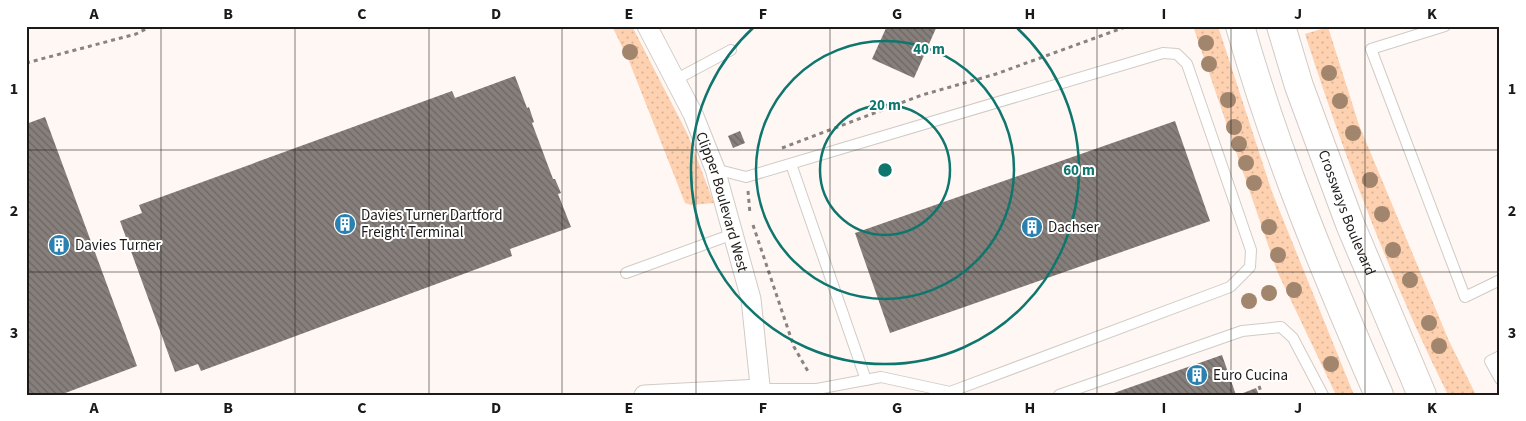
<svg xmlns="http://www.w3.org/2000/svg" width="1526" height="421" viewBox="0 0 1526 421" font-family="'Source Sans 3',sans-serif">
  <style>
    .grass { fill: url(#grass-dots) }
    .building { fill: url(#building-back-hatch) }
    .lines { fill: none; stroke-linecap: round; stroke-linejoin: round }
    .service-casing { stroke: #d1cbc6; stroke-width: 12 }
    .minor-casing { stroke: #d1cbc6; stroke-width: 21 }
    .primary-casing { stroke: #d1cbc6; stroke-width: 30 }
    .path { stroke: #888380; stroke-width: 3; stroke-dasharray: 4 4; stroke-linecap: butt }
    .service { stroke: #fff; stroke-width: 10 }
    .minor { stroke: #fff; stroke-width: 19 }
    .primary { stroke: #fff; stroke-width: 28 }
    .tree { fill: #a1856d }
    .grid { fill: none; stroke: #1c1a18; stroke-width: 1; stroke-opacity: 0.55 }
    .ring { fill: none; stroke: #0f766e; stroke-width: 2.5 }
    .labels { text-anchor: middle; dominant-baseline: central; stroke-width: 4; stroke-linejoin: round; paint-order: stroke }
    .street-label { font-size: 15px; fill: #1c1a18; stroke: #fff }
    .poi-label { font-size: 15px; fill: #1c1a18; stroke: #fff; text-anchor: start }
    .centre { fill: #0f766e; stroke: #fff; stroke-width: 2.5 }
    .ring-label { font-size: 15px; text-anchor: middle; font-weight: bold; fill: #0f766e; stroke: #fff; stroke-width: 4; stroke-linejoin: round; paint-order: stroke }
    .neatline { fill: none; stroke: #1c1a18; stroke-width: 2 }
    .grid-label { font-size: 16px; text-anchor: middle; font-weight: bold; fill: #1c1a18 }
  </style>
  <defs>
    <pattern id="grass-dots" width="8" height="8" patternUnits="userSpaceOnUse" patternTransform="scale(1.25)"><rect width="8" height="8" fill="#fed1b1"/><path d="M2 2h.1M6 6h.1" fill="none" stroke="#d9b398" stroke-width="1.8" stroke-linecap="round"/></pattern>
    <pattern id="building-back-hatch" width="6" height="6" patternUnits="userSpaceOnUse" patternTransform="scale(1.25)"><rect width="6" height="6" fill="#867f7b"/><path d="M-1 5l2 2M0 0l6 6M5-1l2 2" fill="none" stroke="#6d6764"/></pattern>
  </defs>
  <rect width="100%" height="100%" fill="#fff7f3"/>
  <g class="grass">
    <polygon points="612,26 632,26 688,135 714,203 691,205 685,203 629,61"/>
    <polygon points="1193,26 1218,26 1272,192 1354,395 1336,395 1277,271"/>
    <path d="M1328,27L1359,125L1449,341L1476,395H1448C1390,278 1345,158 1305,34Z"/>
  </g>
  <g class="building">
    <polygon points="887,26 937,26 914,78 872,59"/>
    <polygon points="515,76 527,108 529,107 534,122 532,123 553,179 555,179 561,193 558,194 571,227 510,249 512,256 201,371 198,364 175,372 120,221 142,213 139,205 452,91 455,98"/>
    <polygon points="45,117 137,366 60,395 26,395 26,124"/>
    <polygon points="1175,121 1210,221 890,333 855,233"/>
    <polygon points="740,131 745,143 733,148 728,136"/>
    <polygon points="1222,355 1236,395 1111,395 1111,394"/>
    <polygon points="1256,388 1259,395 1238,395"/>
  </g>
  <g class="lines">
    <g class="service-casing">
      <g id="service">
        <polyline points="1445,26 1371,49 1465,297 1500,280"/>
        <polyline points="675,80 731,50"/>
        <polyline points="791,164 866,380"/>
        <polyline points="715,169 746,177 1163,53 1177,54 1187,64 1251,250 1250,267 1230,287 950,392 881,377 817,389 760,389"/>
        <polyline points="626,273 733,234"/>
        <polyline points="1500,356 1490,361 1500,379"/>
        <polyline points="1059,395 1242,331 1281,327 1293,338 1323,395"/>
      </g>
    </g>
    <g class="minor-casing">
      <g id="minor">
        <path id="s1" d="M647,26L693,114L715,169L751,299L761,395"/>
        <polyline points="644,395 760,389"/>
      </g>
    </g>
    <g class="primary-casing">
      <g id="primary">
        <path d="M1240,26C1276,153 1326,274 1379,395"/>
        <path id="s2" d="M1281,26L1299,86L1350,224L1422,395"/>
      </g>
    </g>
    <g class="path">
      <polyline points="26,63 136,34 152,26"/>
      <polyline points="782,148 922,95 996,74 1128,26"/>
      <polyline points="748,191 750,214"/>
      <polyline points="753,225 794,347 809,373"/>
      <polyline points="1259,386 1262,395"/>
    </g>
    <use href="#service" class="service"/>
    <use href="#minor" class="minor"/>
    <use href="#primary" class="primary"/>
  </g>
  <g class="tree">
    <circle cx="1206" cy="43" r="8"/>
    <circle cx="630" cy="52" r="8"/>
    <circle cx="1209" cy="64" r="8"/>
    <circle cx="1329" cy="73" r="8"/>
    <circle cx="1228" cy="100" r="8"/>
    <circle cx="1340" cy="101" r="8"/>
    <circle cx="1234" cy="127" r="8"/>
    <circle cx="1353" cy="133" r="8"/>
    <circle cx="1239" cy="144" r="8"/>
    <circle cx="1246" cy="163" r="8"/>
    <circle cx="1370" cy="180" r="8"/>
    <circle cx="1254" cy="183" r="8"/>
    <circle cx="1382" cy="214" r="8"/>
    <circle cx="1269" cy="227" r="8"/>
    <circle cx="1393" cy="250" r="8"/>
    <circle cx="1278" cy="255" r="8"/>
    <circle cx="1410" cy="280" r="8"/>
    <circle cx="1294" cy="290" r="8"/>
    <circle cx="1269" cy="293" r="8"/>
    <circle cx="1249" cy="301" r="8"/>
    <circle cx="1429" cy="323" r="8"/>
    <circle cx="1439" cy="346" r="8"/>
    <circle cx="1331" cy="364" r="8"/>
  </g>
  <path class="grid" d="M161,26V395M295,26V395M429,26V395M562,26V395M696,26V395M830,26V395M964,26V395M1097,26V395M1231,26V395M1365,26V395M26,150H1500M26,272H1500"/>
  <g class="ring">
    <circle cx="885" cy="170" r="65"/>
    <circle cx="885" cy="170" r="129"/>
    <path d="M1016 27A194 194 0 1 1 754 27"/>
  </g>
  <defs>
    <g id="building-disc" transform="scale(1.125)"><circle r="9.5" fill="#2a81b0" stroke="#fff"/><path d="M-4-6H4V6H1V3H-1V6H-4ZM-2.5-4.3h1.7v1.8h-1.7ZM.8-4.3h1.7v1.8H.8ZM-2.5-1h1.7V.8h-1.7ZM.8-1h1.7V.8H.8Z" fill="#fff"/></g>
  </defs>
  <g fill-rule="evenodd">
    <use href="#building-disc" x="345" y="224"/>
    <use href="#building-disc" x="1032" y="227"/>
    <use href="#building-disc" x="59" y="245"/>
    <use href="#building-disc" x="1197" y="375"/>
  </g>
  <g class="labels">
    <g class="street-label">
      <text stroke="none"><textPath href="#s1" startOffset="192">Clipper Boulevard West</textPath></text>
      <text stroke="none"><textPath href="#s2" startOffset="198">Crossways Boulevard</textPath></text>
    </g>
    <g class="poi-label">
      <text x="361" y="215">Davies Turner Dartford<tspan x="361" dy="17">Freight Terminal</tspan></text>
      <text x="1048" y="227">Dachser</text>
      <text x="75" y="245">Davies Turner</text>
      <text x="1213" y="375">Euro Cucina</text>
    </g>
  </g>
  <circle cx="885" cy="170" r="8" class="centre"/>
  <g class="ring-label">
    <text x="929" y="54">40 m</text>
    <text x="885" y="110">20 m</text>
    <text x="1079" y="175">60 m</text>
  </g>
  <rect width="1526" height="421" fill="none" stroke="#ffffff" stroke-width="55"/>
  <rect x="28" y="28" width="1470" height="366" class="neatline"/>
  <g class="grid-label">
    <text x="94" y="19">A</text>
    <text x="228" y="19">B</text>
    <text x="362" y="19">C</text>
    <text x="496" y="19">D</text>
    <text x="629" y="19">E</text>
    <text x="763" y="19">F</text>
    <text x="897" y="19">G</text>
    <text x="1030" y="19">H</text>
    <text x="1164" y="19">I</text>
    <text x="1298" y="19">J</text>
    <text x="1432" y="19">K</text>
    <text x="14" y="94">1</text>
    <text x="1512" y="94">1</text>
    <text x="14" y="216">2</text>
    <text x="1512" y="216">2</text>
    <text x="14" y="338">3</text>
    <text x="1512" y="338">3</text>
    <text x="94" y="413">A</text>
    <text x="228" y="413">B</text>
    <text x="362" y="413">C</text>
    <text x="496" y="413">D</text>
    <text x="629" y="413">E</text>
    <text x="763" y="413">F</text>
    <text x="897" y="413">G</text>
    <text x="1030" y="413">H</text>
    <text x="1164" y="413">I</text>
    <text x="1298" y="413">J</text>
    <text x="1432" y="413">K</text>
  </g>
</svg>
